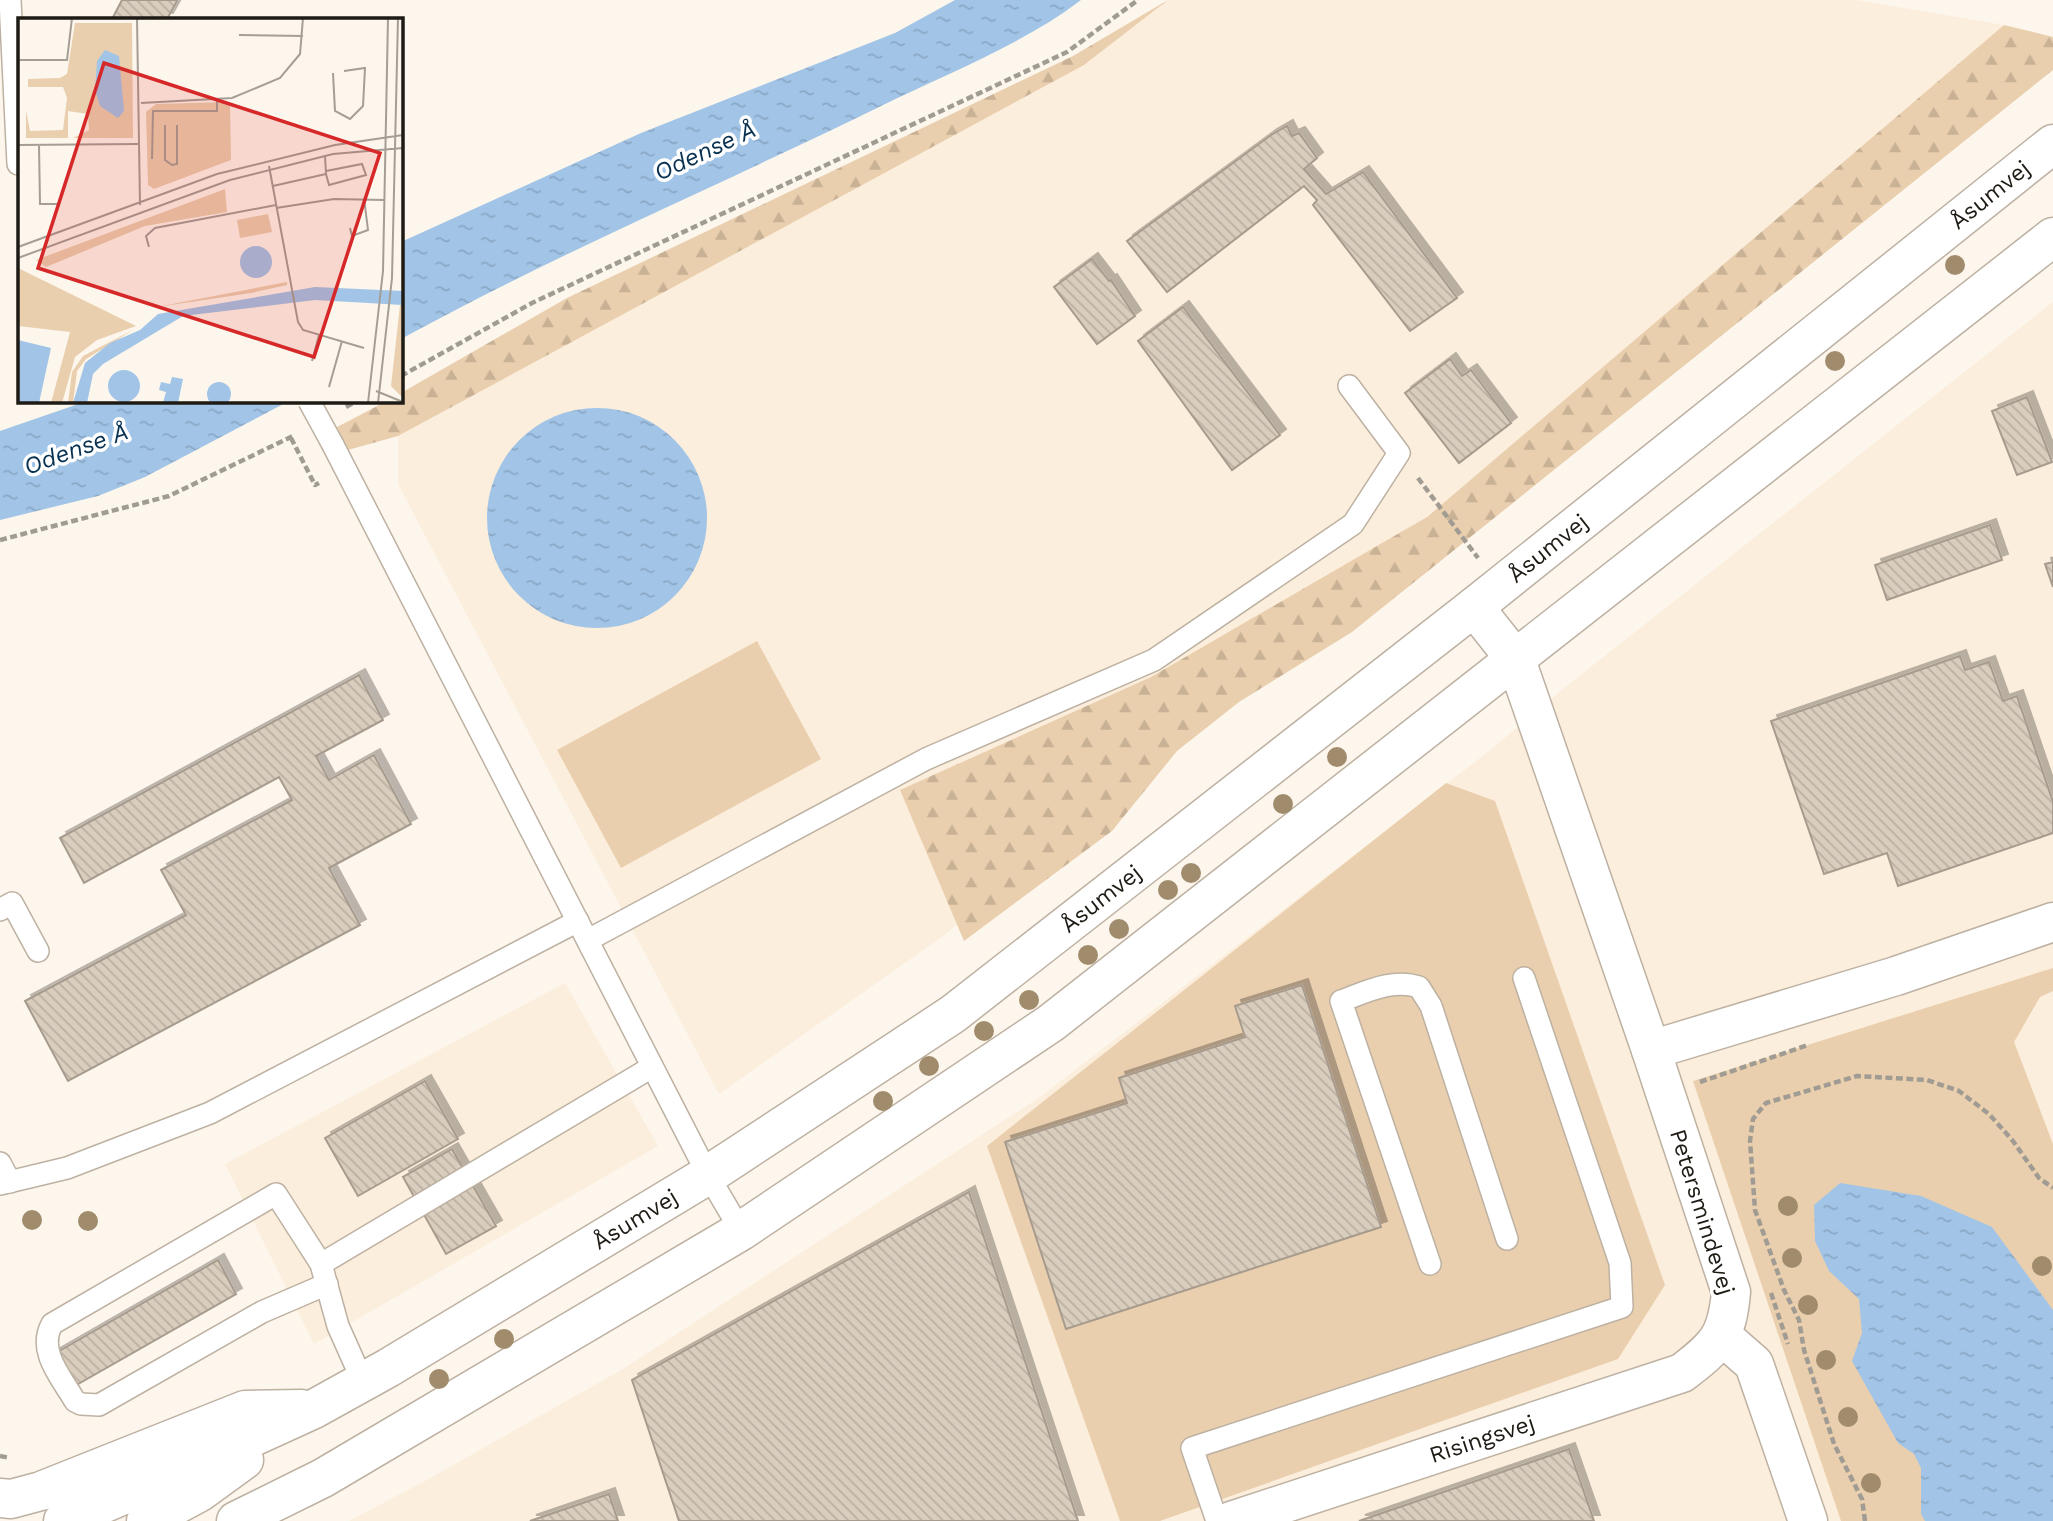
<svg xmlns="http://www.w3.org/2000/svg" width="2053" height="1521" viewBox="0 0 2053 1521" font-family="'Work Sans',sans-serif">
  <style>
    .built { fill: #fceedc }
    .green { fill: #eacfae }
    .forest { fill: url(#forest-firs) }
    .water { fill: url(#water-ripples) }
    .building { fill: url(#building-back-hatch); stroke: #a79b8d; stroke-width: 2; filter: url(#shadow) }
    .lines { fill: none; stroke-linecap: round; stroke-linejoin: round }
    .lane-casing { stroke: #bdb1a2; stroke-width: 24 }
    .street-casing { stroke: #bdb1a2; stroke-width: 41 }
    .secondary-casing { stroke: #bdb1a2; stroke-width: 41 }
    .path { stroke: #a19c93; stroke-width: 4.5; stroke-dasharray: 7 3.5; stroke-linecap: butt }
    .lane { stroke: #fff; stroke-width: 21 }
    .street { stroke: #fff; stroke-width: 38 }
    .secondary { stroke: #fff; stroke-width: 38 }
    .lane-bridge-casing { stroke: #bdb1a2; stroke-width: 24; stroke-linecap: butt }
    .lane-bridge { stroke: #fff; stroke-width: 21 }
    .tree { fill: #a08c6c }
    .labels { text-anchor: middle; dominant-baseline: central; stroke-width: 7; stroke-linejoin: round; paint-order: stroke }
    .street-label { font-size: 23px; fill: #1e1a14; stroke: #fff }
    .water-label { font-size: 24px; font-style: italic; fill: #073051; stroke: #fff }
    .inset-road { fill: none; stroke: #a49e96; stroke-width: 2 }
    .view { fill: #d62828; fill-opacity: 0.15; stroke: #d62828; stroke-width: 3.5 }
    .inset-edge { fill: none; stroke: #1e1a14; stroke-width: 3.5 }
  </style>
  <defs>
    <pattern id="forest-firs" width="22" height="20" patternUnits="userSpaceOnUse" patternTransform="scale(1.75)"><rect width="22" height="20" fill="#eacfae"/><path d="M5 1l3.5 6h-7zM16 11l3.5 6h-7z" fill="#c8b195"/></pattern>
    <pattern id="water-ripples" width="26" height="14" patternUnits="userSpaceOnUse" patternTransform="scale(1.75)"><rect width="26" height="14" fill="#a1c4e7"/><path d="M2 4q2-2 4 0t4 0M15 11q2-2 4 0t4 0" fill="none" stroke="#8aa8c5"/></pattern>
    <pattern id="building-back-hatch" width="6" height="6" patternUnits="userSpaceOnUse" patternTransform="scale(1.75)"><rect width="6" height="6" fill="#d9cdbd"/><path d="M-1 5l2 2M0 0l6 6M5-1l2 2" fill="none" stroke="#baafa2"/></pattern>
    <filter id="shadow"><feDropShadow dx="6" dy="-6" stdDeviation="0" flood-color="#0004"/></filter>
  </defs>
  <rect width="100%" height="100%" fill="#fdf6ec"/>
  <g class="built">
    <polygon points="1168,0 1856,0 2004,25 1343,588 946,934 719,1094 398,484 398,436 1084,65"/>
    <polygon points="2053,302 2053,1521 349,1521 425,1481 623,1369 1040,1097 1489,751 1563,689"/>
    <polygon points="565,983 658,1146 314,1344 225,1164"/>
  </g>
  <g class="green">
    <polygon points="757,641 821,759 621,868 557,750"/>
    <polygon points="1446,783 1495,801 1665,1285 1618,1359 1160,1521 1120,1521 987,1146"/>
    <polygon points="2053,968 2053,991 2040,997 2014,1042 2053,1144 2053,1521 1841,1521 1693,1081"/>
  </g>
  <g class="forest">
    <polygon points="1168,0 1084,65 398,436 348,450 337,427 387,401 401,401 401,393 567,298 1073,56"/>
    <polygon points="2004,25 2053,37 2053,70 1352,632 1239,702 1177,751 1112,831 964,941 900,790 1151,677 1427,517"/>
  </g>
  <g class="water">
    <path d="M955,0H1081C1022,45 946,74 879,107C720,185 556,254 401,339V242L641,133L895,33Z"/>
    <polygon points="87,401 289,401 145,477 98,496 0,520 0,431"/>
    <circle cx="597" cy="518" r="110"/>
    <polygon points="1840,1183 1921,1196 1992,1227 2053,1310 2053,1521 1925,1521 1921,1514 1921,1468 1914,1454 1898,1443 1852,1361 1862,1333 1859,1299 1829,1271 1815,1241 1814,1205"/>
  </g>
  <g class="building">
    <polygon points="122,0 176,0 177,1 167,19 112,19"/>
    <polygon points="1287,126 1292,136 1299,133 1317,158 1304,169 1326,194 1363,172 1457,298 1410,331 1313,205 1317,200 1304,186 1167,292 1127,241 1271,135"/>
    <polygon points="1092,259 1109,281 1111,280 1135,316 1097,344 1054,287"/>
    <polygon points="1183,307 1280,435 1232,470 1138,341"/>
    <polygon points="1450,359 1462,376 1471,370 1511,423 1459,463 1405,393"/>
    <polygon points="2027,397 2052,462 2017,475 1992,411"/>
    <polygon points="1990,525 2002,560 1887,600 1875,565"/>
    <polygon points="2053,562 2053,587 2045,564"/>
    <polygon points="1960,656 1965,670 1989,662 2003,701 2017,696 2053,802 2053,833 1898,886 1887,853 1824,874 1771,721"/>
    <polygon points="359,675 383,720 316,756 329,780 374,755 411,824 329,868 360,925 68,1081 25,1001 186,915 161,870 292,800 279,777 84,883 60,838"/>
    <polygon points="1302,985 1381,1227 1066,1329 1005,1142 1127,1103 1119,1078 1245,1037 1235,1006"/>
    <polygon points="425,1081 458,1139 358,1196 325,1138"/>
    <polygon points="452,1149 496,1226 446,1254 403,1177"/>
    <polygon points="969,1192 1078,1521 679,1521 632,1380"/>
    <polygon points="218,1260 236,1294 73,1387 54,1354"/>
    <polygon points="1569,1449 1594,1521 1359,1521"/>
    <polygon points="609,1494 618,1521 530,1521"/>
  </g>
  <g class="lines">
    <g class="lane-casing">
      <g id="lane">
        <polyline points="10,0 18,164"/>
        <polyline points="333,445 708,1175 741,1231"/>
        <polyline points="0,910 12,903 38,951"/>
        <polyline points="588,940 926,759 1154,660 1353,524 1399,453 1349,386"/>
        <polyline points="0,1163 10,1182"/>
        <polyline points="0,1184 67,1168 210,1113 578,921"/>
        <path d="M321,1264L276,1194L52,1324C37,1351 61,1377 75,1401L81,1404L99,1405L262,1312L327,1284"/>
        <path d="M1430,1264L1341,1001C1366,992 1393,978 1419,987L1431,1006L1507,1239"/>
        <polyline points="363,1382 338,1326 321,1264 652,1067"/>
        <polyline points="1217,1521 1192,1448 1622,1307 1620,1263 1524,978"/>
      </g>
    </g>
    <g class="street-casing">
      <g id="street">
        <polyline points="1651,1050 1896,976 2053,922"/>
        <polyline points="1722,1336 1754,1364 1808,1521"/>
        <path id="s1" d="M1231,1521L1682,1373C1717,1346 1727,1337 1731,1292L1651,1050L1516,660L1474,607"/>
      </g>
    </g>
    <g class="secondary-casing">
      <g id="secondary">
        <polyline points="0,1498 11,1499 41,1491 245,1410 301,1409"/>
        <path id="s2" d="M63,1521L163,1478L314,1409L388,1368L708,1175L953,1014L1474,607L2053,144"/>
        <polyline points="146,1521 200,1492 244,1460"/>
        <polyline points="236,1521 323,1478 741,1231 1051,1023 2053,237"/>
      </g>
    </g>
    <g class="path">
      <polyline points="401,376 532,303 1067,52 1138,0"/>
      <polyline points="346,407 357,401"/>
      <polyline points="291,438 315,485 319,483"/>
      <polyline points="1418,478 1478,558"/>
      <polyline points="0,540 169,496 295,435"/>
      <polyline points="1700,1082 1808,1045"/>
      <polyline points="1771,1293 1788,1344"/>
      <polyline points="0,1456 10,1458"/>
      <polyline points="1865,1521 1862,1499 1834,1444 1804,1350 1799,1320 1784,1290 1755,1210 1750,1141 1753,1119 1766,1103 1857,1076 1927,1080 1959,1091 1989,1114 2013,1141 2039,1178 2053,1188"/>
    </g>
    <use href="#lane" class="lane"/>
    <use href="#street" class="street"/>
    <use href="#secondary" class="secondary"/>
    <g class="lane-bridge-casing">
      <polyline id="lane-bridge" points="309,401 333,445"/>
    </g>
    <use href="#lane-bridge" class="lane-bridge"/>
  </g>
  <g class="tree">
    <circle cx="1955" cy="265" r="10"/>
    <circle cx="1835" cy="361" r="10"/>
    <circle cx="1337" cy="757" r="10"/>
    <circle cx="1283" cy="804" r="10"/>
    <circle cx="1191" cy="873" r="10"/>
    <circle cx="1168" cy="890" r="10"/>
    <circle cx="1119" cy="929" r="10"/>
    <circle cx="1088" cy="955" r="10"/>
    <circle cx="1029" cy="1000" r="10"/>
    <circle cx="984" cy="1031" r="10"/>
    <circle cx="929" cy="1066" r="10"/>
    <circle cx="883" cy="1101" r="10"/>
    <circle cx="1788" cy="1206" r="10"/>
    <circle cx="32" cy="1220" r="10"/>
    <circle cx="88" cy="1221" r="10"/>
    <circle cx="1792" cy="1258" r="10"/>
    <circle cx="2042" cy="1266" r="10"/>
    <circle cx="1808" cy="1305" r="10"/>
    <circle cx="504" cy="1339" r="10"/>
    <circle cx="1826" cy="1360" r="10"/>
    <circle cx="439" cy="1379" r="10"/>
    <circle cx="1848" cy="1417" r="10"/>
    <circle cx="1871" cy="1483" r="10"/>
  </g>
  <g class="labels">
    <g class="street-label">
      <text stroke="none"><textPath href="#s2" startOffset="2348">Åsumvej</textPath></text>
      <text stroke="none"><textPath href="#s2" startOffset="1782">Åsumvej</textPath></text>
      <text stroke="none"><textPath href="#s2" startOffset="1214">Åsumvej</textPath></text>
      <text transform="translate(1702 1212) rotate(73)">Petersmindevej</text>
      <text stroke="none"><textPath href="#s2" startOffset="648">Åsumvej</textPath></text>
      <text stroke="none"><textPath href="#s1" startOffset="264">Risingsvej</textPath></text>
    </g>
    <g class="water-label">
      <text transform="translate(705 151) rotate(-25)">Odense Å</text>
      <text transform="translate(76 449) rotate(-20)">Odense Å</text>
    </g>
  </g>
  <g transform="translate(18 18)">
    <rect width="385" height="385" fill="#fdf6ec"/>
    <path d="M57,5H114L115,120H55L71,112L70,96L50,93V120H8V92L12,113L45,112L49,80L45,69H10V61L42,60L49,56ZM212,84L213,142L136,171L130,167L128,94L138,86ZM250,196L254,214L222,220L219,202ZM382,287H385V380L373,368Z" fill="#eacfae"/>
    <path d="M207,171L209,194L127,208L28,249L18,242ZM0,250L118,308L79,322L57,339L44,385H33L52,314L0,308ZM269,264V267L233,275L139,289ZM115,312L68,341L59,353L55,385H50L54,354L65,338Z" fill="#eacfae"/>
    <path d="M87,32L101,38L106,93L100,100L82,88L77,72L79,43ZM222 244a16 16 0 1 1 32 0a16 16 0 1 1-32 0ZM297,269L385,273V287L297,282L165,298L85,346L75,356L69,385H55L67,345L92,325L122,312L140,296ZM0,322L33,330L21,385H0ZM90 368a16 16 0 1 1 32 0a16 16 0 1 1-32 0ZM154,359L165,361L160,385H145L148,374L141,372L143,364L152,366ZM189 376a12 12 0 1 1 24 0a12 12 0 1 1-24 0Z" fill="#a1c4e7"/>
    <path class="inset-road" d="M119,0L122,187M221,17L285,18M0,42H49L54,0M315,55L317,93L332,101L345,88L347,50L326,53M123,85L214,80L262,60L282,36L285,0M147,107V142L154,147L159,146V107M0,127L120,126M21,127L22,186H40M134,141L135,93H199V81M251,148L280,304L285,312L346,330M308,156L311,167L348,157L344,146L308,153M255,168L308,156L307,138M258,190L316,181L366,182M332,210L334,218L350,212L346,180M0,229L199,156L317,127L385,117M131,229L128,218L137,210L258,187M0,240L212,162L315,136L385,130M294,343L301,317M311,369L324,323M358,373L385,384M350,385L365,253L370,0M360,385L374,260L380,0"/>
    <path class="view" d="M86,45L362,135L296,339L20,250Z"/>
    <rect width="385" height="385" class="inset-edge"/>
  </g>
</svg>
